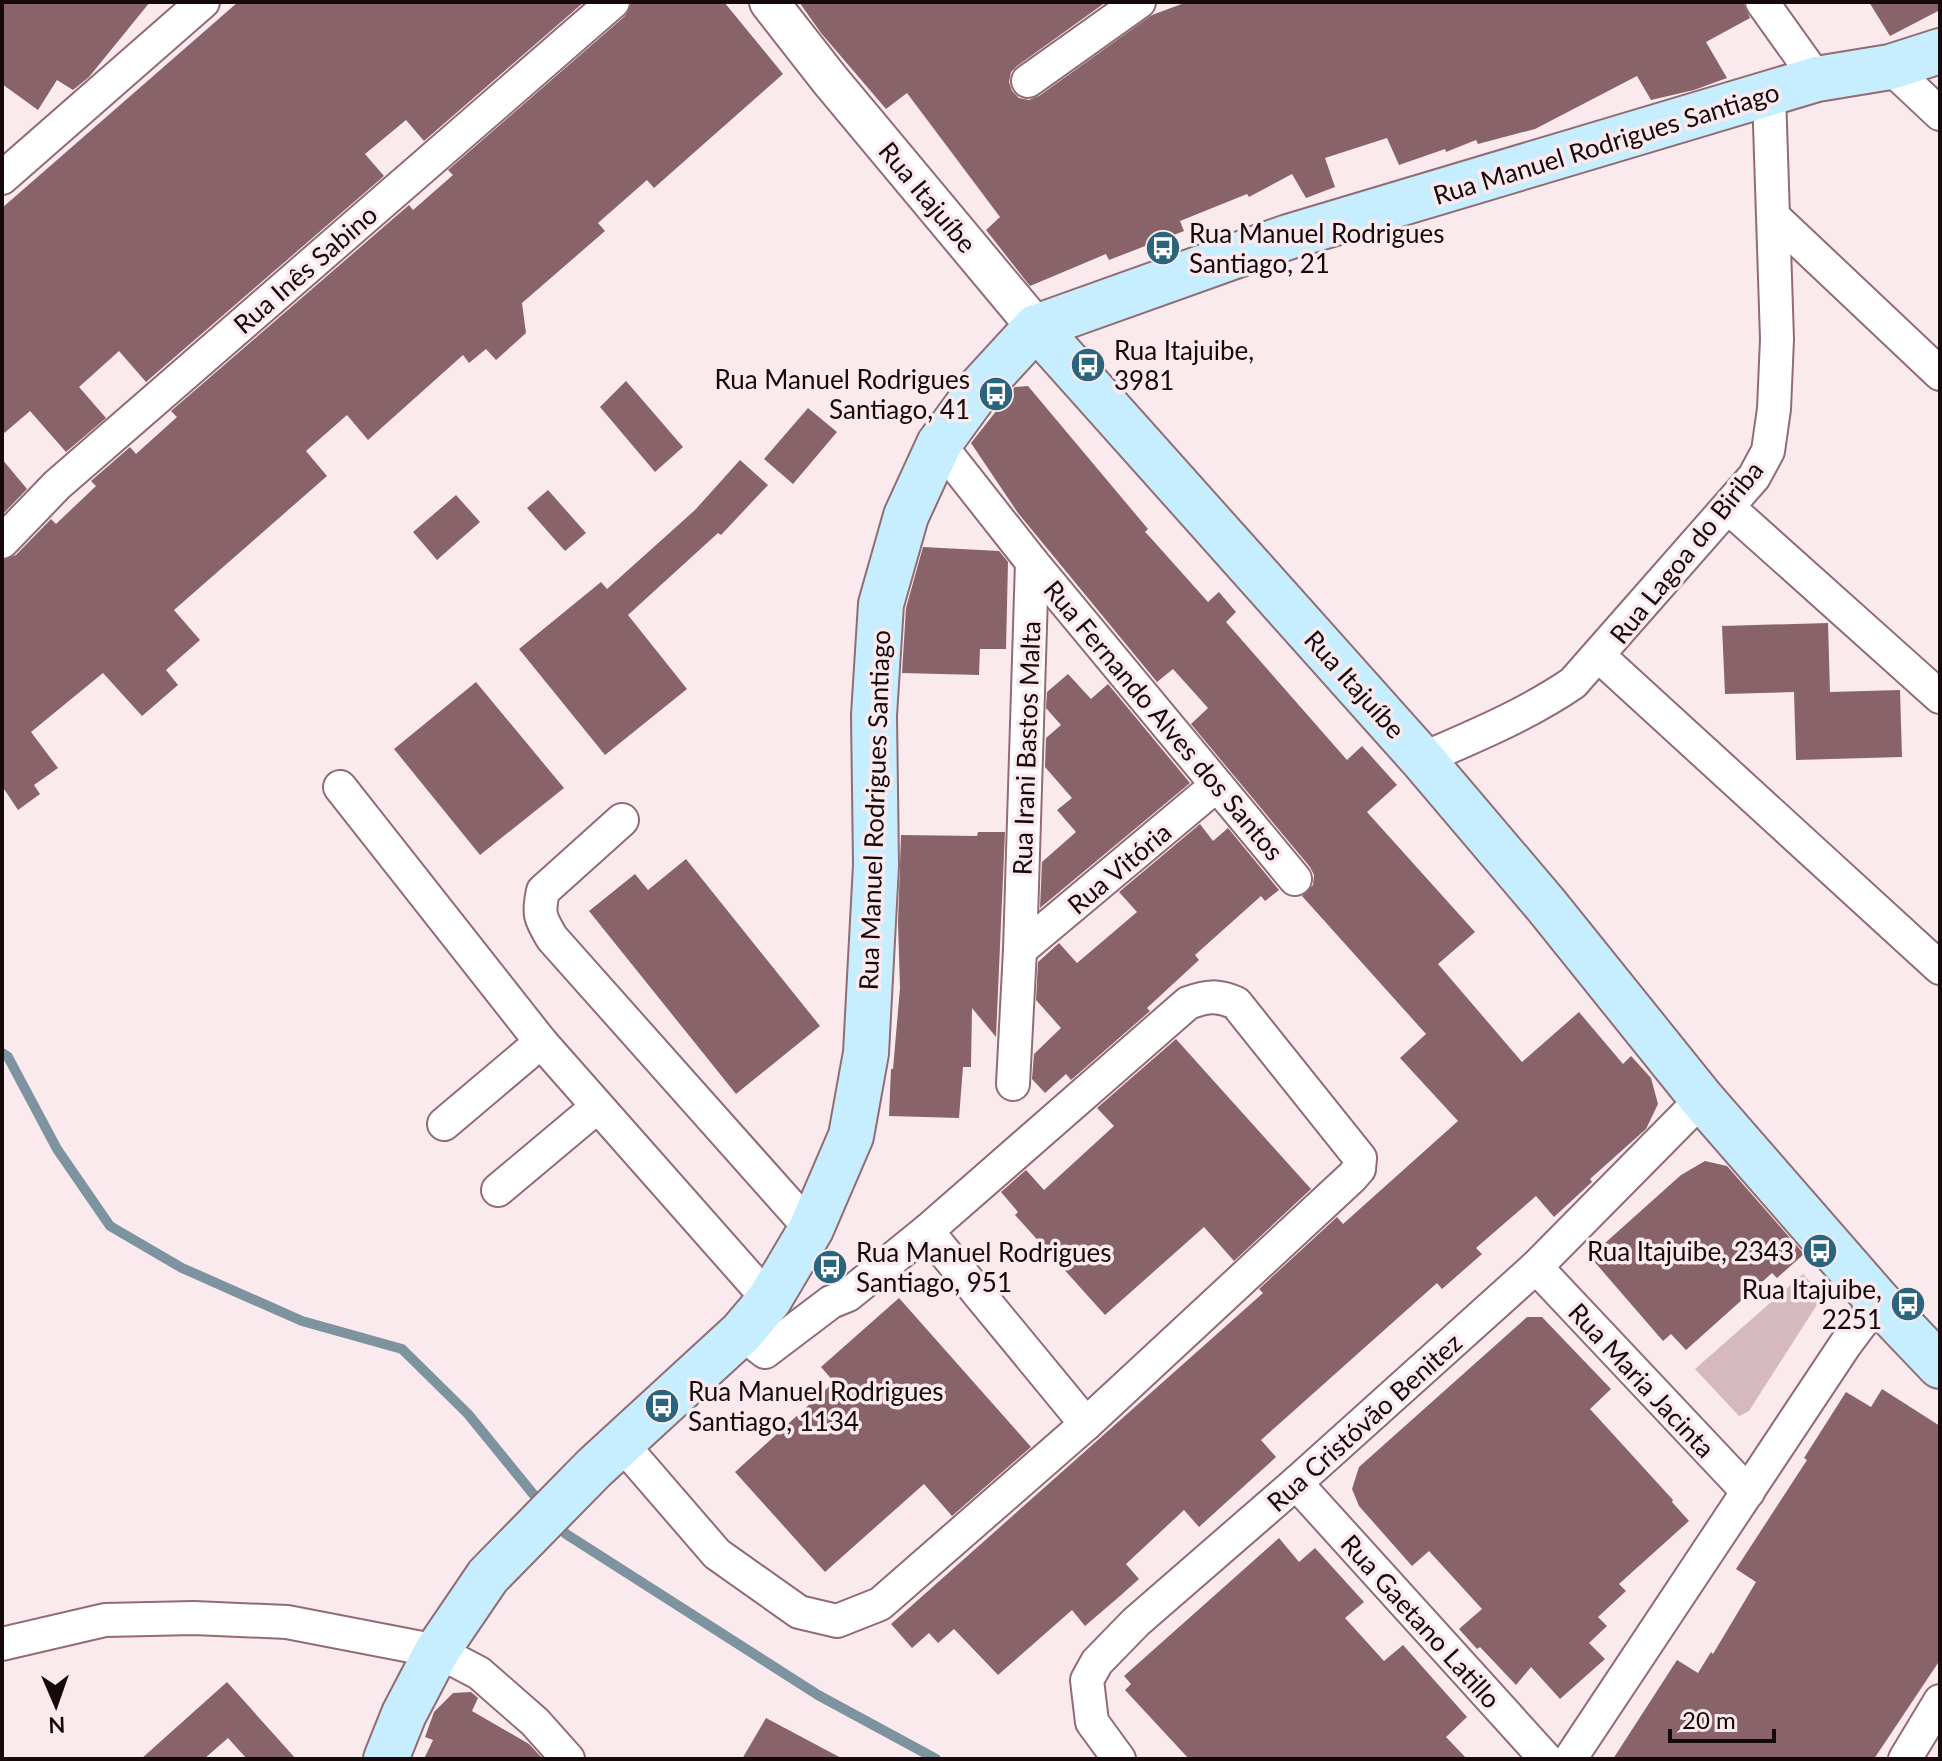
<svg xmlns="http://www.w3.org/2000/svg" width="1942" height="1761" viewBox="0 0 1942 1761" font-family="Lato,sans-serif">
  <style>
    .green { fill: #d5b9be }
    .lines { fill: none; stroke-linecap: round; stroke-linejoin: round }
    .stream { stroke: #7d93a0; stroke-width: 10 }
    .building { fill: #88646a }
    .minor-casing { stroke: #916c72; stroke-width: 36 }
    .tertiary-casing { stroke: #916c72; stroke-width: 42 }
    .secondary-casing { stroke: #916c72; stroke-width: 48 }
    .minor { stroke: #fff; stroke-width: 32 }
    .tertiary { stroke: #fff; stroke-width: 38 }
    .secondary { stroke: #c6eefe; stroke-width: 44 }
    .labels { text-anchor: middle; dominant-baseline: central; stroke-width: 7; stroke-linejoin: round; paint-order: stroke }
    .street-label { font-size: 26px; fill: #16090c; stroke: #fbeaed }
    .poi-label { font-size: 26px; fill: #16090c; stroke: #fbeaed; text-anchor: start }
  </style>
  <rect width="100%" height="100%" fill="#fbeaed"/>
  <polygon class="green" points="1803,1274 1818,1290 1820,1300 1749,1411 1739,1416 1695,1369"/>
  <g class="lines">
    <g class="stream">
      <polyline points="2,1053 8,1057 57,1149 110,1226 182,1268 302,1321 402,1349 468,1414 542,1505"/>
      <polyline points="555,1521 566,1534 818,1695 936,1759"/>
    </g>
  </g>
  <g class="building">
    <polygon points="2,2 150,2 89,77 73,90 57,80 38,110 2,84"/>
    <polygon points="238,2 584,2 424,141 406,120 365,154 384,176 146,382 119,351 79,387 106,418 66,452 30,411 2,435 2,208"/>
    <polygon points="632,2 724,2 783,74 654,188 647,180 598,223 605,231 522,303 526,333 496,360 486,349 469,363 463,355 368,440 347,415 306,451 327,476 174,610 200,640 166,670 178,685 142,716 103,673 31,732 58,768 34,785 40,794 18,810 2,786 2,560 16,555 51,519 56,524 96,486 91,481 130,447 136,454 177,417 171,411 409,205 413,210 453,175 448,170 625,16"/>
    <polygon points="799,2 1106,2 1017,66 1011,72 1009,82 1012,91 1019,98 1029,100 1039,96 1152,15 1187,2 1743,2 1750,18 1706,42 1727,78 1694,90 1651,100 1637,76 1535,129 1478,144 1476,140 1446,152 1445,149 1399,165 1387,138 1325,158 1335,187 1306,198 1292,174 1249,197 1247,194 1180,221 1184,231 1109,260 1106,254 1030,286 986,230 1000,217 907,93 886,109 821,33"/>
    <polygon points="1869,2 1940,2 1940,10 1890,36"/>
    <polygon points="626,381 683,447 655,472 600,407"/>
    <polygon points="1028,386 1148,529 1145,532 1149,536 1208,602 1219,592 1236,612 1226,622 1347,760 1362,746 1397,785 1367,812 1475,932 1438,964 1522,1062 1579,1012 1623,1064 1631,1056 1651,1078 1658,1104 1646,1129 1590,1179 1592,1182 1554,1217 1536,1196 1476,1248 1482,1254 1442,1289 1437,1283 1261,1440 1276,1457 1199,1527 1184,1510 1126,1564 1139,1579 1120,1596 1085,1626 1072,1610 998,1675 954,1629 938,1643 929,1633 912,1648 891,1624 1263,1293 1259,1289 1337,1217 1343,1224 1458,1121 1400,1058 1426,1034 1302,896 1313,885 1314,875 1310,867 1191,724 1208,708 1173,669 1157,682 1018,513 971,443 1015,387"/>
    <polygon points="808,408 837,432 793,484 764,459"/>
    <polygon points="2,459 27,489 2,515"/>
    <polygon points="740,460 768,485 721,535 718,533 628,615 687,689 605,755 519,649 601,582 607,589 695,510"/>
    <polygon points="548,490 586,533 565,551 527,508"/>
    <polygon points="456,495 480,522 437,560 413,532"/>
    <polygon points="923,547 999,551 1008,562 1006,649 980,649 979,675 902,673 906,608"/>
    <polygon points="1828,623 1830,692 1900,690 1902,757 1796,760 1794,692 1725,694 1722,626"/>
    <polygon points="1068,674 1091,699 1108,684 1190,783 1040,908 1042,862 1076,832 1057,810 1072,798 1045,767 1046,738 1061,725 1046,708 1047,692"/>
    <polygon points="476,682 564,788 480,855 394,749"/>
    <polygon points="1200,824 1213,841 1228,828 1279,890 1265,901 1261,896 1195,955 1199,960 1147,1008 1150,1011 1071,1080 1066,1074 1045,1093 1032,1079 1034,1054 1061,1028 1036,1000 1038,962 1059,943 1077,963 1090,952 1137,912 1119,892"/>
    <polygon points="978,832 1005,832 996,1037 972,1008 971,1067 963,1067 959,1118 889,1116 891,1069 893,1069 900,988 898,923 901,835 977,836"/>
    <polygon points="686,859 820,1026 736,1094 589,911 635,874 648,890"/>
    <polygon points="1176,1039 1311,1189 1234,1261 1204,1227 1105,1315 1015,1215 1018,1212 1001,1192 1026,1170 1044,1190 1114,1126 1097,1108"/>
    <polygon points="1705,1161 1727,1166 1804,1254 1777,1278 1772,1273 1686,1350 1671,1334 1663,1341 1592,1259 1606,1244 1605,1243 1681,1175"/>
    <polygon points="899,1298 1031,1447 952,1516 924,1484 825,1572 735,1472 834,1382 821,1367"/>
    <polygon points="1527,1317 1542,1317 1611,1389 1590,1409 1673,1500 1672,1502 1689,1521 1619,1584 1626,1591 1598,1617 1607,1626 1589,1643 1605,1659 1560,1699 1531,1667 1516,1685 1480,1647 1477,1649 1459,1629 1482,1609 1429,1551 1412,1566 1359,1506 1352,1489 1359,1467"/>
    <polygon points="1882,1389 1940,1426 1940,1660 1874,1759 1613,1759 1677,1660 1698,1673 1711,1652 1713,1654 1756,1582 1736,1569 1807,1460 1804,1458 1846,1392 1871,1407"/>
    <polygon points="1279,1538 1299,1562 1315,1548 1364,1602 1345,1618 1384,1661 1403,1645 1467,1717 1446,1737 1467,1759 1189,1759 1125,1690 1131,1684 1124,1676"/>
    <polygon points="227,1682 296,1759 247,1759 228,1738 204,1759 141,1759"/>
    <polygon points="471,1692 478,1698 472,1711 529,1744 543,1759 424,1759 433,1740 425,1737 434,1712 453,1693"/>
    <polygon points="766,1718 843,1759 742,1759"/>
  </g>
  <g class="lines">
    <g class="minor-casing">
      <g id="minor">
        <polyline points="1762,2 1817,79"/>
        <polyline points="1890,67 1940,114"/>
        <polyline points="1028,81 1139,2"/>
        <polyline points="2,178 203,2"/>
        <polyline points="1774,217 1940,374"/>
        <polyline points="939,444 1032,562 1020,950 1013,1084"/>
        <polyline points="1729,508 1940,697"/>
        <polyline points="2,542 57,485 613,2"/>
        <polyline points="1032,562 1295,879"/>
        <polyline points="1599,656 1940,968"/>
        <path d="M1422,759C1475,736 1526,715 1573,683L1754,477L1768,451L1774,409L1777,339L1769,94"/>
        <polyline points="340,787 541,1042 769,1300"/>
        <path d="M622,820L543,891C538,914 540,918 552,938L811,1229"/>
        <polyline points="1020,950 1217,785"/>
        <polyline points="444,1124 541,1042"/>
        <polyline points="498,1190 597,1107"/>
        <polyline points="927,1231 1086,1424"/>
        <polyline points="1536,1267 1748,1492"/>
        <path d="M621,1443L717,1554L799,1612L837,1621L880,1604L1086,1424L1352,1177L1359,1169L1360,1158L1236,1003C1217,995 1207,996 1188,1003L927,1231L848,1295L831,1302L765,1352L741,1333"/>
        <polyline points="1296,1483 1546,1759"/>
        <polyline points="2,1644 105,1620 194,1618 287,1622 437,1651 479,1673 535,1722 568,1759"/>
        <polyline points="1119,1759 1092,1722 1087,1680 1097,1662 1136,1622 1296,1483 1536,1267 1702,1099"/>
        <polyline points="1570,1759 1845,1345 1878,1301"/>
        <polyline points="1905,1759 1940,1701"/>
      </g>
    </g>
    <g class="tertiary-casing">
      <polyline id="tertiary" points="769,2 830,80 1036,327"/>
    </g>
    <g class="secondary-casing">
      <g id="secondary">
        <polyline points="1036,327 1422,759 1546,905 1702,1099 1878,1301 1940,1366"/>
        <polyline points="386,1759 404,1714 437,1651 488,1576 594,1468 741,1333 769,1300 811,1229 851,1136 866,1053 876,865 874,715 881,604 906,516 939,444 979,389 1036,327 1288,237 1817,79 1890,67 1940,51"/>
      </g>
    </g>
    <use href="#minor" class="minor"/>
    <use href="#tertiary" class="tertiary"/>
    <use href="#secondary" class="secondary"/>
  </g>
  <defs>
    <g id="bus-disc" transform="scale(1.8)"><circle r="9.5" fill="#2a647d" stroke="#fbeaed"/><path d="M-5-6H5V4H4V6H2V4H-2V6H-4V4H-5ZM-3.5-4V0h7V-4ZM-3.5 1.2v1.5H-2V1.2ZM2 1.2v1.5H3.5V1.2Z" fill="#fff"/></g>
  </defs>
  <g fill-rule="evenodd">
    <use href="#bus-disc" x="1163" y="248"/>
    <use href="#bus-disc" x="1088" y="365"/>
    <use href="#bus-disc" x="996" y="394"/>
    <use href="#bus-disc" x="1820" y="1251"/>
    <use href="#bus-disc" x="830" y="1267"/>
    <use href="#bus-disc" x="1908" y="1304"/>
    <use href="#bus-disc" x="662" y="1406"/>
  </g>
  <g class="labels">
    <g class="street-label">
      <text transform="translate(1606 143) rotate(-17)">Rua Manuel Rodrigues Santiago</text>
      <text transform="translate(928 197) rotate(50)">Rua Itajuíbe</text>
      <text transform="translate(305 269) rotate(-41)">Rua Inês Sabino</text>
      <text transform="translate(1686 552) rotate(-51)">Rua Lagoa do Biriba</text>
      <text transform="translate(1355 684) rotate(48)">Rua Itajuíbe</text>
      <text transform="translate(1164 720) rotate(50)">Rua Fernando Alves dos Santos</text>
      <text transform="translate(1026 748) rotate(-88)">Rua Irani Bastos Malta</text>
      <text transform="translate(874 810) rotate(-88)">Rua Manuel Rodrigues Santiago</text>
      <text transform="translate(1119 868) rotate(-40)">Rua Vitória</text>
      <text transform="translate(1642 1380) rotate(47)">Rua Maria Jacinta</text>
      <text transform="translate(1364 1422) rotate(-42)">Rua Cristóvão Benitez</text>
      <text transform="translate(1421 1621) rotate(48)">Rua Gaetano Latillo</text>
    </g>
    <g class="poi-label">
      <text x="1189" y="233">Rua Manuel Rodrigues<tspan x="1189" dy="30">Santiago, 21</tspan></text>
      <text x="1114" y="350">Rua Itajuibe,<tspan x="1114" dy="30">3981</tspan></text>
      <text x="970" y="379" text-anchor="end">Rua Manuel Rodrigues<tspan x="970" dy="30">Santiago, 41</tspan></text>
      <text x="1794" y="1251" text-anchor="end">Rua Itajuibe, 2343</text>
      <text x="856" y="1252">Rua Manuel Rodrigues<tspan x="856" dy="30">Santiago, 951</tspan></text>
      <text x="1882" y="1289" text-anchor="end">Rua Itajuibe,<tspan x="1882" dy="30">2251</tspan></text>
      <text x="688" y="1391">Rua Manuel Rodrigues<tspan x="688" dy="30">Santiago, 1134</tspan></text>
    </g>
  </g>
  <rect width="1942" height="1761" fill="none" stroke="#16090c" stroke-width="8"/>
  <g transform="translate(56 1705) rotate(178)" stroke="#fbeaed" stroke-width="6" paint-order="stroke">
  <path d="M0-6L14 30L0 20L-14 30Z" fill="#16090c"/>
  <text y="-12" font-size="22" font-weight="bold" text-anchor="middle" fill="#16090c">N</text>
  </g>
  <path d="M1670 1729v12h104v-12" fill="none" stroke="#16090c" stroke-width="4"/>
  <text x="1682" y="1729" font-size="24" fill="#16090c" stroke="#fbeaed" stroke-width="6" paint-order="stroke">20 m</text>
</svg>
